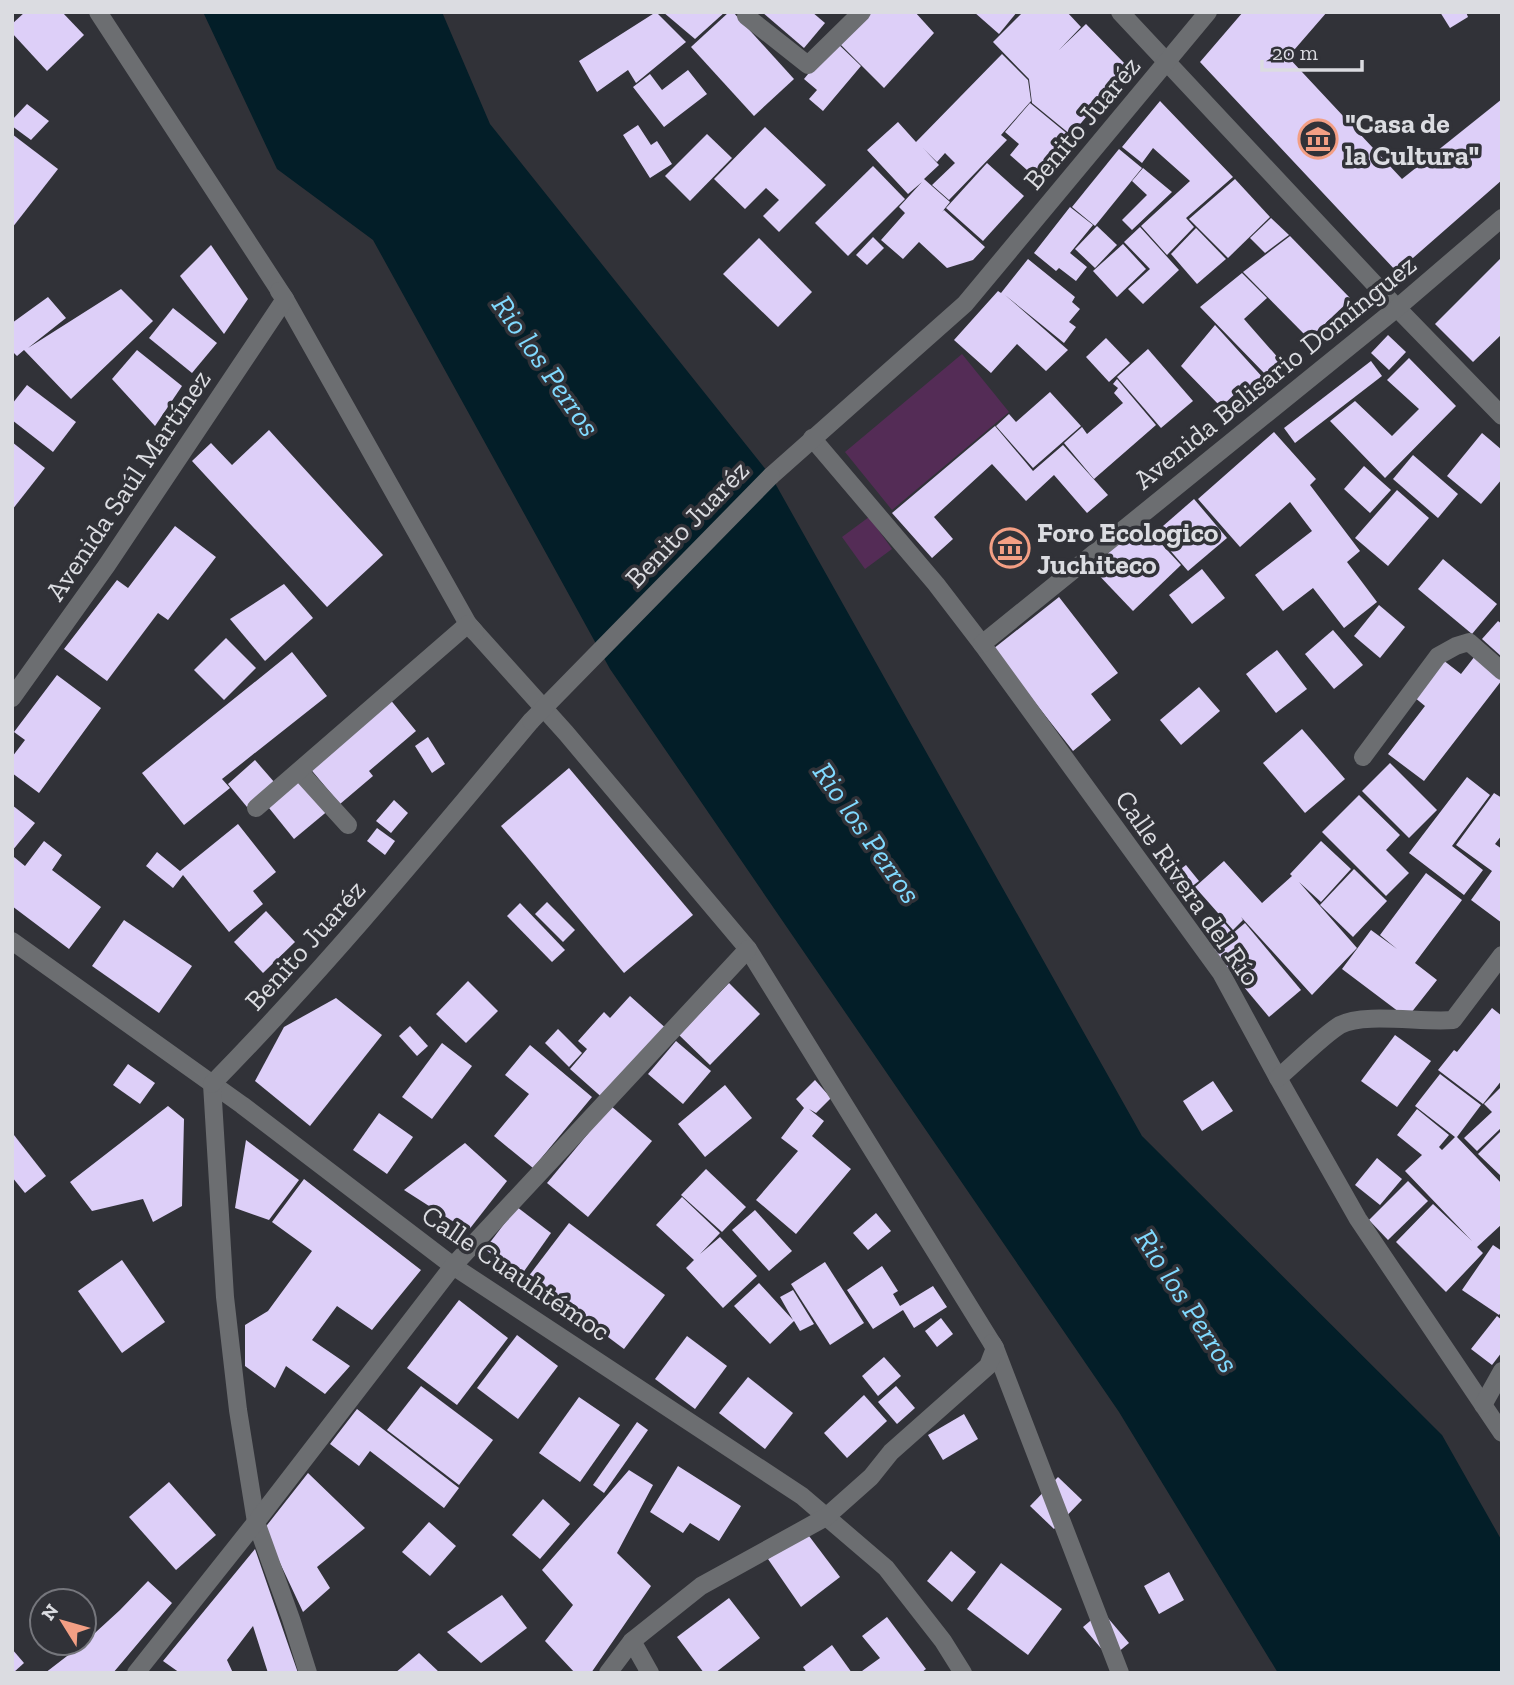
<svg xmlns="http://www.w3.org/2000/svg" width="1514" height="1685" viewBox="0 0 1514 1685" font-family="'Zilla Slab',serif">
  <style>
    .green { fill: #542c56 }
    .water { fill: #031e28 }
    .building { fill: #ddcff8 }
    .lines { fill: none; stroke-linecap: round; stroke-linejoin: round }
    .minor { stroke: #6c6e71; stroke-width: 18 }
    .minor-bridge { stroke: #6c6e71; stroke-width: 18 }
    .labels { text-anchor: middle; dominant-baseline: central; stroke-width: 7; stroke-linejoin: round; paint-order: stroke }
    .street-label { font-size: 28px; fill: #dbdce1; stroke: #313238 }
    .poi-label { font-size: 28px; font-weight: bold; fill: #dbdce1; stroke: #313238; text-anchor: start }
    .water-label { font-size: 30px; font-style: italic; fill: #80d9fe; stroke: #313238 }
  </style>
  <rect width="100%" height="100%" fill="#313238"/>
  <g class="green">
    <polygon points="962,354 1009,412 892,510 845,452"/>
    <polygon points="869,517 892,549 865,569 842,537"/>
  </g>
  <polygon class="water" points="203,12 442,12 490,124 771,476 1142,1136 1442,1435 1502,1541 1502,1673 1278,1673 1119,1412 610,669 373,240 277,169"/>
  <g class="building">
    <polygon points="25,12 62,12 84,35 47,71 12,33 12,24"/>
    <polygon points="656,12 686,42 636,83 628,70 597,92 579,61"/>
    <polygon points="663,12 725,12 695,39"/>
    <polygon points="729,12 733,12 794,79 754,116 691,47"/>
    <polygon points="762,12 812,12 825,23 804,48"/>
    <polygon points="867,12 915,12 934,33 884,88 838,42"/>
    <polygon points="974,12 1017,12 999,34"/>
    <polygon points="1023,12 1067,12 1081,27 1059,50 1086,24 1128,67 1071,135 1032,103 1029,79 993,42"/>
    <polygon points="1243,12 1327,12 1288,57 1402,179 1502,99 1502,180 1397,272 1200,62"/>
    <polygon points="1440,12 1466,12 1468,17 1450,28"/>
    <polygon points="835,41 861,66 823,111 809,99 817,90 804,79"/>
    <polygon points="1002,54 1028,80 1031,101 1001,135 1007,140 949,200 932,185 955,163 945,153 937,162 923,148 939,165 924,179 950,202 942,212 944,210 985,247 973,260 947,268 919,242 903,259 881,240 905,213 899,207 922,182 908,194 867,150 898,122 916,142"/>
    <polygon points="688,70 707,94 664,127 633,87 650,74 662,90"/>
    <polygon points="1160,101 1233,177 1186,218 1194,227 1167,255 1141,226 1190,181 1153,148 1142,163 1122,147"/>
    <polygon points="1030,103 1070,136 1036,178 1010,155 1019,144 1005,132"/>
    <polygon points="27,104 49,121 31,140 12,126 12,120"/>
    <polygon points="638,125 651,145 657,141 672,164 650,178 623,135"/>
    <polygon points="765,127 826,185 779,232 763,216 779,200 766,188 745,209 714,179"/>
    <polygon points="12,134 58,169 12,228"/>
    <polygon points="707,134 732,158 690,201 665,176"/>
    <polygon points="1119,149 1142,168 1095,226 1072,207"/>
    <polygon points="987,163 1024,196 983,241 946,208"/>
    <polygon points="873,166 905,199 848,256 815,223"/>
    <polygon points="1143,168 1172,192 1132,230 1122,220 1147,195 1132,181"/>
    <polygon points="1235,179 1270,217 1228,258 1189,219"/>
    <polygon points="1070,207 1093,225 1070,253 1087,267 1076,281 1059,268 1056,271 1034,253"/>
    <polygon points="1271,218 1289,235 1265,253 1250,238"/>
    <polygon points="1097,226 1117,245 1095,268 1075,249"/>
    <polygon points="1140,227 1179,270 1143,304 1128,289 1150,269 1124,242"/>
    <polygon points="1196,228 1226,259 1197,284 1171,254"/>
    <polygon points="1290,236 1351,299 1309,339 1243,272"/>
    <polygon points="873,237 884,248 867,265 856,255"/>
    <polygon points="759,238 812,292 778,327 723,274"/>
    <polygon points="1123,244 1146,269 1117,297 1093,271"/>
    <polygon points="211,245 248,299 224,334 180,276"/>
    <polygon points="1502,257 1502,334 1473,362 1435,324"/>
    <polygon points="1028,259 1075,297 1072,302 1080,309 1069,322 1076,327 1064,343 1005,295 1068,350 1046,371 1017,344 991,373 954,340 998,291 1001,293"/>
    <polygon points="1242,273 1267,298 1244,319 1280,360 1265,374 1200,307"/>
    <polygon points="121,289 153,321 71,399 24,350 17,356 12,351 12,323 48,297 66,318 28,348"/>
    <polygon points="173,308 217,343 192,373 149,338"/>
    <polygon points="1215,325 1265,380 1246,397 1239,390 1221,407 1181,366"/>
    <polygon points="1388,335 1406,352 1389,370 1371,353"/>
    <polygon points="1106,338 1130,363 1109,382 1086,357"/>
    <polygon points="1148,349 1193,401 1161,428 1117,377"/>
    <polygon points="137,350 182,386 155,426 112,379"/>
    <polygon points="1409,358 1456,406 1385,478 1330,421 1355,401 1392,436 1419,409 1387,380"/>
    <polygon points="1371,361 1382,376 1295,443 1284,428"/>
    <polygon points="1117,379 1156,425 1094,479 1064,443 1082,427 1087,434 1123,403 1114,393 1118,388 1113,384"/>
    <polygon points="27,385 76,422 53,452 12,420 12,404"/>
    <polygon points="1050,392 1081,426 1033,468 996,426 1009,414 1016,422"/>
    <polygon points="995,426 1033,471 1063,445 1108,495 1087,513 1054,475 1026,501 992,464 934,517 953,539 932,558 892,513"/>
    <polygon points="269,430 383,555 327,607 192,461 211,443 232,465"/>
    <polygon points="1274,432 1316,479 1310,485 1360,551 1347,562 1377,602 1344,628 1313,588 1283,611 1255,575 1312,531 1290,502 1240,547 1198,499"/>
    <polygon points="1482,433 1502,450 1502,479 1481,504 1447,476"/>
    <polygon points="12,442 45,468 12,510"/>
    <polygon points="1413,455 1458,494 1438,518 1393,479"/>
    <polygon points="1364,466 1391,490 1370,513 1344,489"/>
    <polygon points="1397,490 1429,518 1388,566 1355,538"/>
    <polygon points="1194,499 1227,538 1188,571 1155,533"/>
    <polygon points="1141,522 1181,565 1133,611 1092,568"/>
    <polygon points="175,526 216,557 168,620 158,613 107,681 64,649 117,580 128,588"/>
    <polygon points="1443,559 1497,604 1472,634 1418,589"/>
    <polygon points="1202,569 1225,598 1192,624 1169,595"/>
    <polygon points="284,584 313,618 265,661 230,619"/>
    <polygon points="1059,597 1118,673 1091,694 1111,720 1073,751 993,649"/>
    <polygon points="1379,605 1405,627 1380,658 1354,636"/>
    <polygon points="1498,621 1502,624 1502,657 1482,639"/>
    <polygon points="1333,630 1363,665 1334,689 1305,654"/>
    <polygon points="226,638 256,668 224,700 194,670"/>
    <polygon points="1277,650 1307,689 1276,713 1246,674"/>
    <polygon points="292,652 327,696 222,779 230,788 184,825 142,773"/>
    <polygon points="1475,656 1502,677 1502,680 1424,781 1388,754 1425,706 1414,697 1443,660 1461,674"/>
    <polygon points="57,675 101,708 39,793 12,773 12,757 25,740 14,732"/>
    <polygon points="1199,687 1220,711 1181,745 1160,720"/>
    <polygon points="389,698 416,731 369,771 373,776 340,804 308,766"/>
    <polygon points="1302,729 1345,779 1305,813 1263,763"/>
    <polygon points="428,737 445,764 432,773 415,746"/>
    <polygon points="255,760 275,783 247,807 228,784"/>
    <polygon points="1390,763 1437,810 1409,838 1362,791"/>
    <polygon points="569,768 693,915 624,973 501,826"/>
    <polygon points="301,775 330,809 294,839 265,803"/>
    <polygon points="1467,777 1490,795 1452,846 1483,870 1464,895 1409,853"/>
    <polygon points="1494,793 1502,798 1502,835 1495,844 1502,849 1502,923 1471,900 1492,871 1456,845"/>
    <polygon points="1359,795 1400,835 1386,850 1409,873 1386,896 1322,832"/>
    <polygon points="394,800 408,813 391,833 376,821"/>
    <polygon points="12,805 35,823 12,851"/>
    <polygon points="238,824 276,872 253,891 263,904 229,932 183,875 173,888 146,866 157,852 180,871"/>
    <polygon points="377,828 395,841 385,855 367,841"/>
    <polygon points="44,841 62,855 52,870 101,907 69,949 12,906 12,859 14,857 25,866"/>
    <polygon points="1321,841 1351,869 1321,902 1299,882 1357,948 1312,995 1241,917 1243,920 1233,930 1195,887 1224,861 1262,903 1292,876 1290,874"/>
    <polygon points="1186,865 1199,881 1182,894 1169,878"/>
    <polygon points="1354,869 1387,901 1353,937 1320,905"/>
    <polygon points="1426,873 1462,900 1415,963 1437,980 1407,1018 1342,969 1371,930 1397,949 1380,935"/>
    <polygon points="547,902 575,930 563,942 535,914"/>
    <polygon points="520,903 565,950 552,962 507,916"/>
    <polygon points="266,911 295,942 263,973 234,942"/>
    <polygon points="1220,918 1231,931 1217,944 1205,931"/>
    <polygon points="124,920 192,966 159,1013 92,966"/>
    <polygon points="1245,923 1301,990 1269,1017 1213,950"/>
    <polygon points="468,981 498,1011 466,1043 436,1014"/>
    <polygon points="729,983 760,1014 710,1065 679,1035"/>
    <polygon points="630,996 669,1031 606,1101 570,1069 587,1049 578,1041 604,1012 610,1018"/>
    <polygon points="336,998 382,1035 310,1126 255,1081 284,1027"/>
    <polygon points="1492,1008 1502,1016 1502,1080 1483,1104 1438,1070 1454,1050 1457,1052"/>
    <polygon points="410,1026 428,1046 417,1056 399,1036"/>
    <polygon points="558,1029 582,1053 569,1067 545,1043"/>
    <polygon points="1395,1035 1431,1061 1397,1107 1361,1081"/>
    <polygon points="676,1041 711,1071 683,1104 648,1074"/>
    <polygon points="442,1043 472,1066 432,1119 402,1097"/>
    <polygon points="530,1045 592,1097 533,1168 494,1136 529,1094 505,1075"/>
    <polygon points="128,1064 155,1083 140,1104 113,1085"/>
    <polygon points="1440,1074 1481,1105 1457,1137 1502,1184 1502,1224 1477,1247 1483,1253 1446,1292 1396,1242 1433,1204 1472,1241 1405,1171 1422,1155 1397,1135 1417,1109 1449,1135 1439,1147 1442,1150 1455,1137 1415,1106"/>
    <polygon points="815,1080 831,1098 816,1113 809,1109 824,1121 812,1136 851,1169 796,1234 756,1200 798,1151 781,1138 804,1108 796,1099"/>
    <polygon points="1213,1081 1233,1111 1202,1131 1183,1101"/>
    <polygon points="725,1085 752,1118 705,1157 678,1124"/>
    <polygon points="1502,1086 1502,1127 1477,1151 1464,1138 1492,1112 1484,1104"/>
    <polygon points="168,1106 184,1119 182,1206 153,1222 143,1199 92,1211 70,1182"/>
    <polygon points="611,1106 652,1141 588,1217 547,1183"/>
    <polygon points="379,1113 413,1137 387,1174 353,1150"/>
    <polygon points="1502,1130 1502,1177 1478,1154"/>
    <polygon points="14,1135 46,1176 25,1193 12,1177"/>
    <polygon points="246,1140 299,1180 269,1220 235,1208"/>
    <polygon points="465,1143 507,1181 468,1231 404,1190"/>
    <polygon points="1377,1158 1402,1179 1380,1205 1355,1185"/>
    <polygon points="706,1169 746,1207 722,1232 681,1195"/>
    <polygon points="304,1179 421,1270 372,1330 337,1306 312,1340 350,1366 325,1394 286,1366 275,1388 245,1366 245,1325 268,1311 312,1251 272,1222"/>
    <polygon points="1408,1181 1428,1201 1388,1240 1369,1220"/>
    <polygon points="682,1197 720,1233 700,1254 720,1237 757,1276 723,1308 686,1268 694,1260 656,1225"/>
    <polygon points="517,1207 551,1233 520,1277 485,1249"/>
    <polygon points="755,1210 792,1251 769,1271 732,1230"/>
    <polygon points="876,1213 891,1231 868,1250 853,1233"/>
    <polygon points="569,1223 665,1295 624,1349 528,1277"/>
    <polygon points="1493,1245 1502,1251 1502,1311 1499,1315 1462,1290"/>
    <polygon points="122,1260 165,1322 122,1353 78,1291"/>
    <polygon points="825,1262 864,1323 830,1345 791,1284"/>
    <polygon points="882,1266 898,1291 893,1294 900,1306 933,1286 947,1307 914,1328 903,1310 873,1329 847,1290"/>
    <polygon points="759,1283 793,1320 780,1297 793,1290 814,1324 800,1331 794,1321 770,1344 734,1306"/>
    <polygon points="459,1300 508,1338 457,1405 407,1368"/>
    <polygon points="1497,1316 1502,1320 1502,1352 1492,1365 1471,1349"/>
    <polygon points="941,1318 953,1334 937,1347 925,1331"/>
    <polygon points="517,1335 558,1366 518,1419 477,1388"/>
    <polygon points="687,1336 727,1366 695,1409 655,1379"/>
    <polygon points="884,1357 901,1376 878,1396 862,1376"/>
    <polygon points="748,1377 793,1413 765,1449 719,1413"/>
    <polygon points="421,1386 493,1440 459,1485 387,1430"/>
    <polygon points="896,1386 915,1408 897,1424 878,1402"/>
    <polygon points="864,1395 887,1421 847,1458 824,1433"/>
    <polygon points="579,1397 620,1425 580,1482 539,1453"/>
    <polygon points="357,1409 459,1488 444,1508 370,1451 359,1466 330,1444"/>
    <polygon points="964,1414 978,1439 943,1460 928,1435"/>
    <polygon points="637,1422 648,1430 604,1493 593,1485"/>
    <polygon points="678,1466 741,1506 719,1541 690,1523 683,1533 650,1512"/>
    <polygon points="629,1470 653,1485 617,1553 651,1586 591,1673 575,1673 545,1641 573,1605 542,1570"/>
    <polygon points="308,1473 365,1528 317,1567 330,1588 303,1612 264,1529"/>
    <polygon points="1058,1477 1082,1500 1054,1529 1030,1506"/>
    <polygon points="169,1482 216,1535 176,1570 129,1517"/>
    <polygon points="543,1499 570,1524 540,1559 512,1535"/>
    <polygon points="429,1522 456,1546 430,1576 402,1552"/>
    <polygon points="806,1532 840,1577 801,1607 768,1559"/>
    <polygon points="255,1549 298,1673 268,1673 253,1626 227,1660 233,1673 180,1673 163,1661"/>
    <polygon points="951,1551 976,1572 952,1602 927,1581"/>
    <polygon points="1001,1563 1062,1609 1028,1655 967,1609"/>
    <polygon points="1169,1572 1184,1600 1159,1614 1144,1586"/>
    <polygon points="148,1581 172,1603 113,1673 45,1673 84,1643 120,1610"/>
    <polygon points="502,1595 527,1628 481,1663 447,1632"/>
    <polygon points="729,1598 760,1638 715,1673 704,1673 677,1637"/>
    <polygon points="1102,1611 1129,1643 1110,1659 1083,1627"/>
    <polygon points="887,1617 926,1669 921,1673 862,1671 880,1658 862,1636"/>
    <polygon points="832,1645 852,1673 807,1673 803,1667"/>
    <polygon points="12,1649 24,1663 13,1673 12,1673"/>
    <polygon points="419,1653 440,1673 395,1673"/>
  </g>
  <g class="lines">
    <g class="minor">
      <polyline points="98,12 285,299 468,624 566,733 748,949 995,1348 1120,1673"/>
      <polyline points="1120,12 1397,308 1502,416"/>
      <polyline points="746,16 808,65 862,12"/>
      <polyline points="812,438 936,584 982,644 1221,973 1278,1078 1358,1219 1502,1433"/>
      <polyline points="771,476 965,304 1208,12"/>
      <polyline points="982,644 1397,308 1502,218"/>
      <polyline points="12,698 107,565 285,299 279,291"/>
      <polyline points="1363,757 1438,656 1456,646 1469,642 1502,671"/>
      <polyline points="300,772 348,825"/>
      <polyline points="256,808 468,624 475,632"/>
      <polyline points="12,941 242,1105 453,1266 802,1496 886,1568 943,1641 963,1673"/>
      <path d="M1278,1078C1295,1064 1322,1036 1340,1025C1364,1012 1423,1023 1453,1020L1502,955"/>
      <polyline points="212,1084 225,1297 238,1410 256,1522 291,1619 308,1673"/>
      <path d="M212,1084C325,969 428,844 531,721"/>
      <polyline points="1483,1405 1502,1371"/>
      <polyline points="632,1641 650,1673"/>
      <polyline points="136,1673 256,1522 453,1266 748,949"/>
      <polyline points="608,1673 632,1641 701,1586 826,1517 871,1477 891,1452 988,1366 995,1348 992,1343"/>
    </g>
    <polyline class="minor-bridge" points="531,721 771,476"/>
  </g>
  <defs>
    <g id="museum-ring" transform="scale(2.0125)"><circle r="9.5" fill="#313238" stroke="#f39f84" stroke-width="1.5"/><path d="M0-6L6-3V-2H-6V-3ZM-5-1h2V3h-2ZM-1-1h2V3h-2ZM3-1h2V3H3ZM-6 4H6V6H-6Z" fill="#f39f84"/></g>
  </defs>
  <g fill-rule="evenodd">
    <use href="#museum-ring" x="1318" y="139"/>
    <use href="#museum-ring" x="1010" y="548"/>
  </g>
  <g class="labels">
    <g class="street-label">
      <text transform="translate(1082 123) rotate(-50)">Benito Juaréz</text>
      <text transform="translate(1275 372) rotate(-39)">Avenida Belisario Domínguez</text>
      <text transform="translate(128 485) rotate(-56)">Avenida Saúl Martínez</text>
      <text transform="translate(687 524) rotate(-46)">Benito Juaréz</text>
      <text transform="translate(1188 888) rotate(55)">Calle Rivera del Río</text>
      <text transform="translate(305 945) rotate(-48)">Benito Juaréz</text>
      <text transform="translate(516 1273) rotate(34)">Calle Cuauhtémoc</text>
    </g>
    <g class="poi-label">
      <text x="1345" y="123">"Casa de<tspan x="1345" dy="32">la Cultura"</tspan></text>
      <text x="1037" y="532">Foro Ecologico<tspan x="1037" dy="32">Juchiteco</tspan></text>
    </g>
    <g class="water-label">
      <text transform="translate(546 366) rotate(55)">Rio los Perros</text>
      <text transform="translate(867 833) rotate(55)">Rio los Perros</text>
      <text transform="translate(1187 1301) rotate(57)">Rio los Perros</text>
    </g>
  </g>
  <rect width="1514" height="1685" fill="none" stroke="#dbdce1" stroke-width="28"/>
  <g transform="translate(63 1622) rotate(307)"><circle r="33" fill="#313238" stroke="#75767c" stroke-width="2"/>
  <path d="M0-5L12 26L0 18L-12 26Z" fill="#f39f84"/>
  <text y="-10" font-size="19" font-weight="bold" text-anchor="middle" fill="#dbdce1">N</text>
  </g>
  <path d="M1262 60v10h100v-10" fill="none" stroke="#dbdce1" stroke-width="3.5"/>
  <text x="1272" y="60" font-size="21" fill="#dbdce1" stroke="#313238" stroke-width="5" paint-order="stroke">20 m</text>
</svg>
